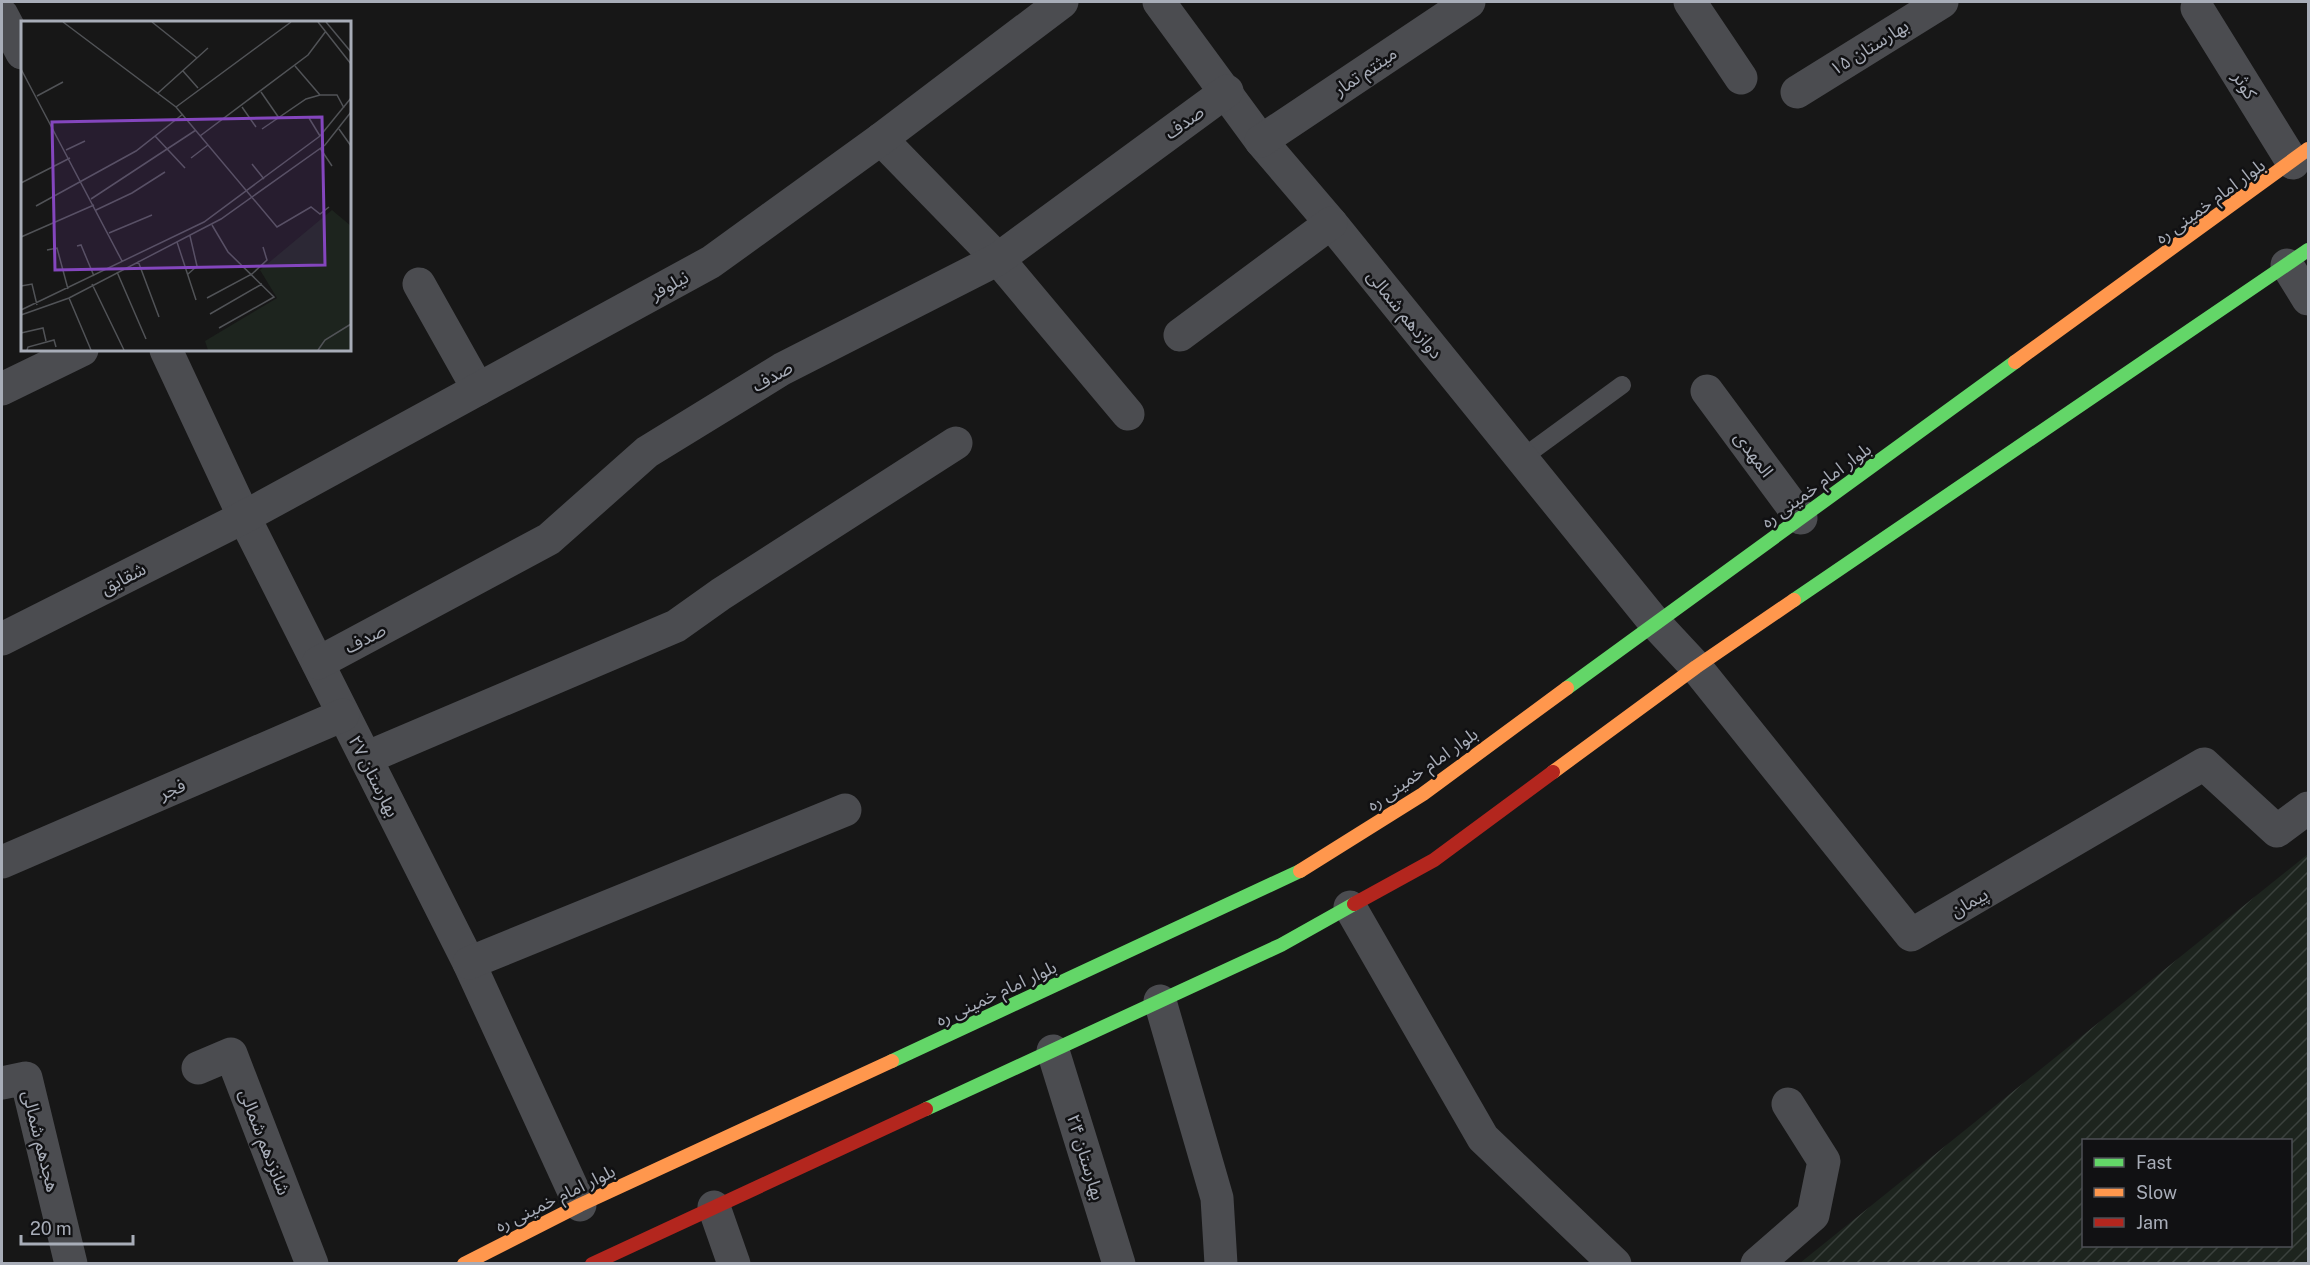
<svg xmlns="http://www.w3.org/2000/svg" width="2310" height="1265" viewBox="0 0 2310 1265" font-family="'Public Sans','Noto Sans Arabic',sans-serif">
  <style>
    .garden { fill: url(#garden-furrows); fill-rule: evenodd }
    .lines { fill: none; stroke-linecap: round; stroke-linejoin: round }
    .lane { stroke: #4b4c50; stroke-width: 18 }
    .street { stroke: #4b4c50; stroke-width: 33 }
    .fast { stroke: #63d668; stroke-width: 14 }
    .slow { stroke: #ff974d; stroke-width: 14 }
    .jam { stroke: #b3261e; stroke-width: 14 }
    .labels { text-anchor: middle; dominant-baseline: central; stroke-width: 5; stroke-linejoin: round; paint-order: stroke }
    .street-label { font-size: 18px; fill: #a8adb8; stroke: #111113 }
    .inset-road { fill: none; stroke: #515357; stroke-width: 1.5 }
    .view { fill: #8446be; fill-opacity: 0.15; stroke: #8446be; stroke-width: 3 }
    .inset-edge { fill: none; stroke: #a8adb8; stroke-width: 3 }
  </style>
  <defs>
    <pattern id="garden-furrows" width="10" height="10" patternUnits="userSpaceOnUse" patternTransform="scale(1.5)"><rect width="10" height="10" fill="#1d241e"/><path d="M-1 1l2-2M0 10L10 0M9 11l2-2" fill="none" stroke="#3b413d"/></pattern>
  </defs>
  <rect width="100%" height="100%" fill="#171717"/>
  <path class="garden" d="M2308,854V1263H1800ZM2084,1140H2290V1246H2084Z"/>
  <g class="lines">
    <polyline class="lane" points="1522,458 1622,385"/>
    <g class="street">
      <polyline points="1159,2 1261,141 1331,223 1655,623 1696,667 1911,935 2204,764 2277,831 2308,808"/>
      <polyline points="1690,2 1741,78"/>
      <polyline points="2197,8 2293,163"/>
      <polyline points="2,15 22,53"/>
      <polyline points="1797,92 1942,2"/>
      <polyline points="881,139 998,259 1128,414"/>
      <polyline points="1261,141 1469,2"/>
      <polyline points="2287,265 2308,299"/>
      <polyline points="419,284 478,389"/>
      <polyline points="1180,335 1331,223"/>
      <polyline points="166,350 244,517 469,963 580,1205"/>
      <polyline points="2,389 82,350"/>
      <polyline points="1707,391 1801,518"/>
      <polyline points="2,639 244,517 711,262 881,139 1062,2"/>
      <polyline points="318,663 549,539 647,452 782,369 998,259 1227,91"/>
      <polyline points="366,758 676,626 721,594 956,443"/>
      <polyline points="2,862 343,715"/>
      <polyline points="1350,907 1483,1138 1615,1264"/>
      <polyline points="469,963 845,810"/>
      <polyline points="1160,1001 1217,1198 1221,1264"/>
      <polyline points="1053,1051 1119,1264"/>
      <polyline points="198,1068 231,1054 312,1264"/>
      <polyline points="2,1083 26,1078 71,1264"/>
      <polyline points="714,1207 734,1264"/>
      <polyline points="1757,1264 1813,1215 1824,1161 1788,1104"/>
    </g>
    <g class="fast">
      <polyline points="1794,600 2308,250"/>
      <polyline points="1567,688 2015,362"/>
      <polyline points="892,1061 1300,871"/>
      <polyline points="926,1109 1281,945 1354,904"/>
    </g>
    <g class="slow">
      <polyline points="2015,362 2308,149"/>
      <polyline points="1553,772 1696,667 1794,600"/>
      <polyline points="1300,871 1423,794 1567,688"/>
      <polyline points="464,1264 580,1205 892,1061"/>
    </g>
    <g class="jam">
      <polyline points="1354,904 1434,860 1553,772"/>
      <polyline points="592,1264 926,1109"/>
    </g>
  </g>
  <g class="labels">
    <g class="street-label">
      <text transform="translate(1869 47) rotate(-32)">بهارستان ۱۵</text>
      <text transform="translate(1365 71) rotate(-34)">میثتم تمار</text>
      <text transform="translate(2245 85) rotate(58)">کوثر</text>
      <text transform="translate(1184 122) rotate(-36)">صدف</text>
      <text transform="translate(2210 201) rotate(-36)">بلوار امام خمینی ره</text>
      <text transform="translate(669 285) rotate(-29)">نیلوفر</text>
      <text transform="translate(1405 314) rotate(51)">دوازدهم شمالی</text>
      <text transform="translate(772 376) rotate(-30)">صدف</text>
      <text transform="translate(1754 454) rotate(53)">المهدی</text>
      <text transform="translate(1816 485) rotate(-36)">بلوار امام خمینی ره</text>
      <text transform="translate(123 578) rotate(-27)">شقایق</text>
      <text transform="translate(365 638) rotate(-28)">صدف</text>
      <text transform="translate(1422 769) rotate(-35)">بلوار امام خمینی ره</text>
      <text transform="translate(374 776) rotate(63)">بهارستان ۲۷</text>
      <text transform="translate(172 789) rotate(-23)">فجر</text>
      <text transform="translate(1969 902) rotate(-30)">پیمان</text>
      <text transform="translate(996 993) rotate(-25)">بلوار امام خمینی ره</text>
      <text transform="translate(41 1141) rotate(76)">هجدهم شمالی</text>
      <text transform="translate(265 1142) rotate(69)">شانزدهم شمالی</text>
      <text transform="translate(1086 1157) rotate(73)">بهارستان ۲۴</text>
      <text transform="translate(555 1198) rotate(-26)">بلوار امام خمینی ره</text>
    </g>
  </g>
  <g transform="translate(21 21)">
    <rect width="330" height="330" fill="#171717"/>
    <path d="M311,189L330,205V329H187L184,320L256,277L239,249Z" fill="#1d241e"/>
    <path class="inset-road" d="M42,1L155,86L256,206L290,186L299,193L308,186M131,1L176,37M297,1L330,43M305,1L330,31M274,45L299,74M0,48L101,240M162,50L177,67M240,71L258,97M137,72L187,27M16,75L42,61M155,86L270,1M221,86L235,106M288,97L299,115M241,108L285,78L299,74H316L323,87M318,108L330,125M134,115L164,147M179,115L287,34L305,10M299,127L311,145M45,129L64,120M170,137L187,124M231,143L243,158M0,162L49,137M70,178L175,109M15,185L115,130L162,93M75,189L111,172L144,151M191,204L207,231L253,276L198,307M88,212L131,194M0,216L73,184M156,221L175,279M56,225L60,224L73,255M26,229L36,227L47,268M117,240L138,296M96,251L125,318M167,253L176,245L169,215M71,263L103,329M0,265L11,263L16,284M48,277L70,329M186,277L231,253L246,239L242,226M0,289L183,201L299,115L330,77M189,293L241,263M0,294L48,277L200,198L304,124L330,91M0,312L22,307L25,320M6,329L7,326L33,319L35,326M297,329L304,319L330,303"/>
    <path class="view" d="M301,96L304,244L34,249L31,101Z"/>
    <rect width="330" height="330" class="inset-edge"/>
  </g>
  <rect width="2310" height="1265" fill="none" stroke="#a8adb8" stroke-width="6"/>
  <rect x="2082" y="1139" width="210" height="108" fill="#111113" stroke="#4d4f55" stroke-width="1.5"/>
  <rect x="2094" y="1158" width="30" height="9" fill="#63d668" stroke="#4d4f55" stroke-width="1.5"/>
  <text x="2136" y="1169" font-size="18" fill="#a8adb8">Fast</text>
  <rect x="2094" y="1188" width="30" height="9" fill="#ff974d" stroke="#4d4f55" stroke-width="1.5"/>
  <text x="2136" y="1199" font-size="18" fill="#a8adb8">Slow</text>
  <rect x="2094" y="1218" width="30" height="9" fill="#b3261e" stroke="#4d4f55" stroke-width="1.5"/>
  <text x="2136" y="1229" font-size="18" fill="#a8adb8">Jam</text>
  <path d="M21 1235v9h112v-9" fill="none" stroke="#a8adb8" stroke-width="3"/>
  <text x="30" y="1235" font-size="18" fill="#a8adb8" stroke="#111113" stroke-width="4.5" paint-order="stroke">20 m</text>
</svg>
